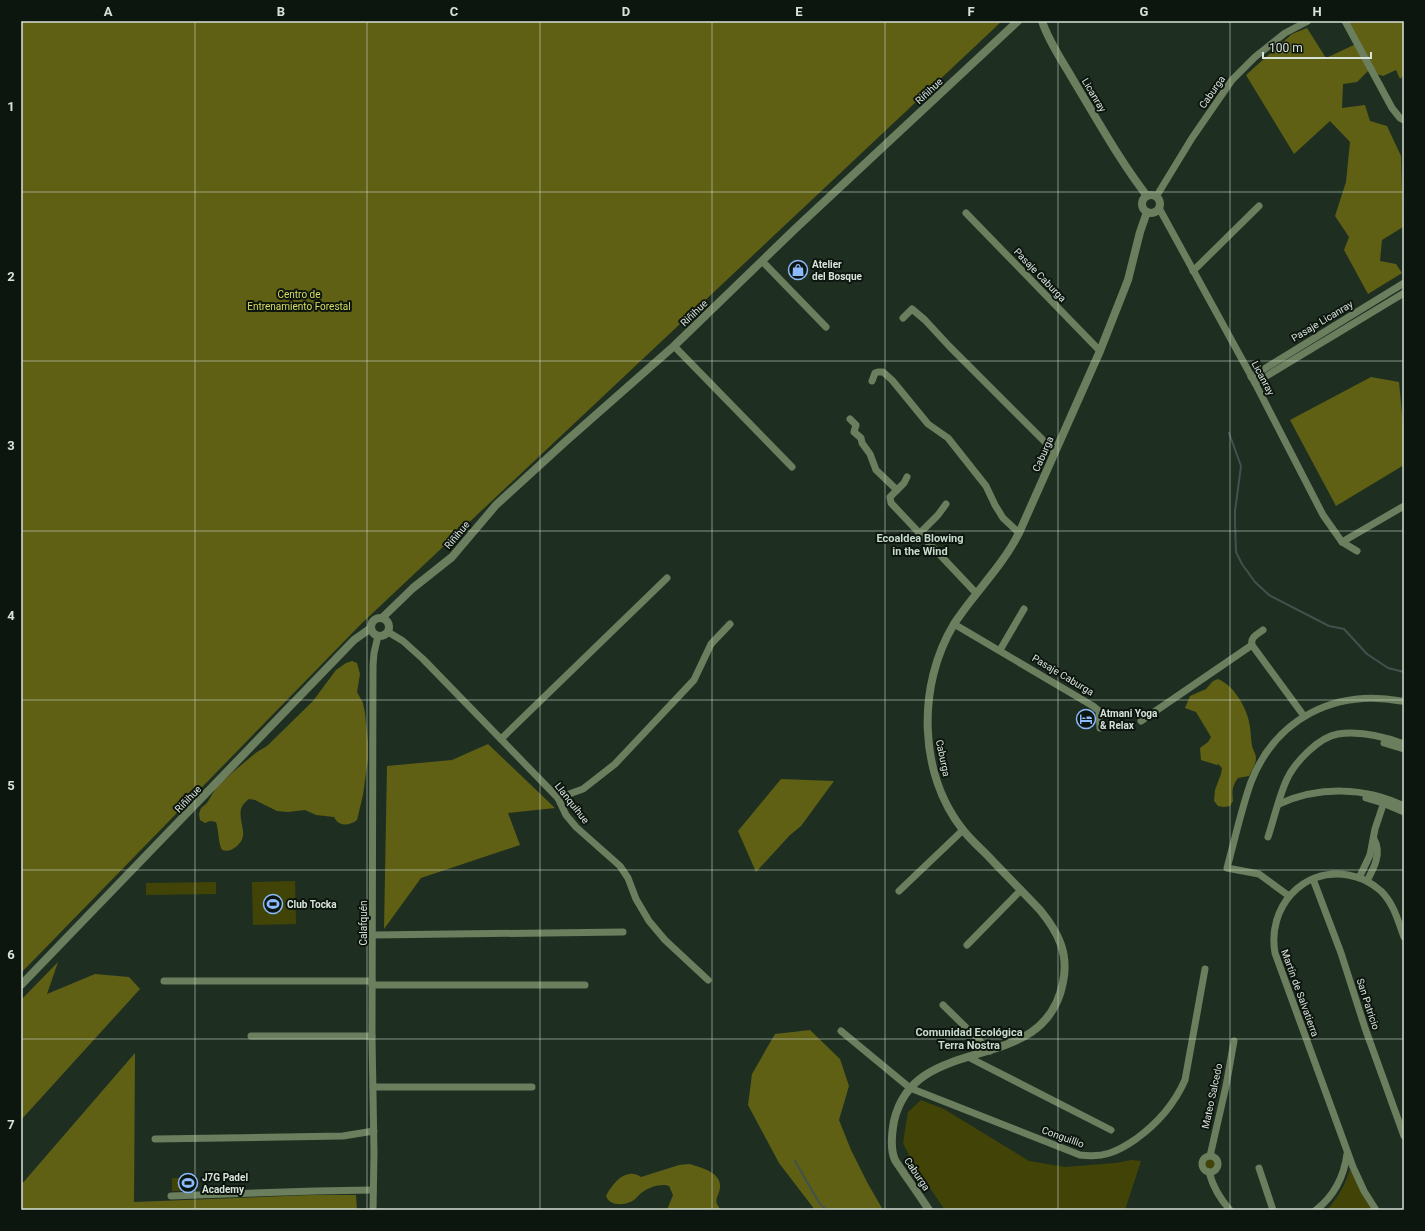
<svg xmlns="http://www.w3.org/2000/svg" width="1425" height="1231" viewBox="0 0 1425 1231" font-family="Roboto,sans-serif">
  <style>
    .green { fill: #424306 }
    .forest { fill: #5f6014 }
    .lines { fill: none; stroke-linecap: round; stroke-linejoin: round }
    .stream { stroke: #43514e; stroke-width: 2 }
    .minor { stroke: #6b7e5d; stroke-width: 7 }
    .tertiary { stroke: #6b7e5d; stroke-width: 8 }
    .grid { fill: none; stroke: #d7e2d9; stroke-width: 1; stroke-opacity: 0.55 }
    .labels { text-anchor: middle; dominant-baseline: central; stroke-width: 4; stroke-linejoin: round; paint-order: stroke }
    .street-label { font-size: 10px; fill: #d7e2d9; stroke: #0d150f }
    .poi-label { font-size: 10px; font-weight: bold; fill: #d7e2d9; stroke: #0d150f; text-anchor: start }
    .park-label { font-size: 10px; fill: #d9dc5e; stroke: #0d150f }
    .neighbourhood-label { font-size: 11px; font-weight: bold; fill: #c6dbcb; stroke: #0d150f }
    .neatline { fill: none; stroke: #d7e2d9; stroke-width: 1.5 }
    .grid-label { font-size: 13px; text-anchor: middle; font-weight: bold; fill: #d7e2d9 }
  </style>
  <rect width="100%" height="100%" fill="#1e2f22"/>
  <g class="green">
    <polygon points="295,881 296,924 253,925 252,882"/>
    <polygon points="216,882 216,894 146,895 146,883"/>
    <polygon points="921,1100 944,1109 1029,1161 1065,1167 1115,1163 1132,1160 1141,1161 1125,1210 945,1210 914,1165 903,1143 908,1112"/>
    <circle cx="1210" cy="1164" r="7"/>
    <path d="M1350,1169L1352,1173L1375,1210H1327C1337,1199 1346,1184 1350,1169Z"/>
    <rect x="172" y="1178" width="23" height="13"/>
  </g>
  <g class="forest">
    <polygon points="21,21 1002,21 361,624 21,973"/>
    <polygon points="1347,21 1404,21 1404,75 1400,79 1396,70 1383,76 1368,71 1357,82 1343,84 1342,108 1365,105 1370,121 1387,126 1401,156 1403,227 1382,240 1380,261 1396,264 1402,273 1368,294 1344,250 1349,237 1335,216 1346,182 1350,142 1330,121 1294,154 1246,75 1292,34 1307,28 1326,58 1358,43"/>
    <polygon points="1371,377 1399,382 1404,435 1404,465 1336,506 1290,420"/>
    <path d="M352,661L357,663L360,674L357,692L363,703L365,713L368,742V759L363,795L357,820C349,826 339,827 334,817L316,815L305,810L288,812L277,811L255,800L249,799C245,802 242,805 241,809C238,823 250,835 237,846C232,850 228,852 222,850C218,842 219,832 216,822L210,821L205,823L200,820L199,814L201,808L207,803L216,788L234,771L257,752L267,746L313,701L336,670L346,663Z"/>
    <path d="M1218,679C1235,686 1248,710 1250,727C1251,734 1251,740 1252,746C1253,750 1256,754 1256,758C1256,764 1252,770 1249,776L1238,778C1232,786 1232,791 1233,801L1230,806L1224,807L1218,806L1214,801L1215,790L1221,774L1222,768L1218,764L1217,765L1201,760L1200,748L1208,742L1211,737L1196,712L1185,708L1190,696L1206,689L1213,681Z"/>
    <polygon points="488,744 555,808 508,813 520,845 421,878 384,929 387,766 452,760"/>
    <polygon points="781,779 834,781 801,826 790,835 756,872 738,831"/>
    <polygon points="58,962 47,994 95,974 129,977 140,989 21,1120 21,1000"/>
    <polygon points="810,1030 840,1059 849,1086 839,1120 851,1150 867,1182 883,1210 815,1210 779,1163 748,1105 752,1074 775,1034"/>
    <polygon points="135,1053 134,1202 312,1195 356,1195 357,1210 21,1210 21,1185"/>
    <path d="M689,1164C700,1167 721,1172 720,1187C719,1198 712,1199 721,1210H667L673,1195L669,1186C660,1183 647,1188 640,1194C637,1197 634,1201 630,1202C621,1206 609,1205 606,1196C613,1183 626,1167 641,1177L679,1165Z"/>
  </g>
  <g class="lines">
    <g class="stream">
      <polyline points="1229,433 1241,466 1235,511 1235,524 1236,552 1242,564 1255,582 1269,595 1329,626 1344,629 1367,654 1388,668 1404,672"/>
      <polyline points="795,1161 820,1204 827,1210"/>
    </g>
    <g class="minor">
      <polyline points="1345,21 1392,108 1400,118 1404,120"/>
      <polyline points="1156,197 1192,138 1232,80 1255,57 1285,33 1308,21"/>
      <polyline points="1159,208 1255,383 1323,515 1342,542 1357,551"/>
      <polyline points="966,213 1100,351"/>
      <polyline points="762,261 826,327"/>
      <polyline points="1193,271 1259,206"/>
      <polyline points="903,318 912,309 925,320 949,346 1055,452"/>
      <polyline points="674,346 792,467"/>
      <polyline points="1251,377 1404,283"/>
      <polyline points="872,381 875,373 878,372 883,372 892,380 928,424 948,438 986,486 995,505 1003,518 1019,533"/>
      <polyline points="1255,383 1404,293"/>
      <polyline points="850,419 856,425 854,432 861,438 862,443 870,454 876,470 897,490 890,497 891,503 976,593"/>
      <polyline points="897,490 904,483 907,477"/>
      <polyline points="919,534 938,515 946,504"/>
      <polyline points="1342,542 1404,506"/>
      <polyline points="954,624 1093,706 1099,711 1100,728"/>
      <path d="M1263,630C1258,634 1250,637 1252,645L1304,716"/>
      <polyline points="388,632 403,641 423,659 558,798 566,815 576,827 620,866 628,878 636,899 649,921 665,940 708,980"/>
      <polyline points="1000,650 1024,609"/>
      <polyline points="1141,721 1252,645"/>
      <polyline points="501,739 667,578"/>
      <polyline points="1384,743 1404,749"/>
      <polyline points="558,798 583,789 615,764 694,680 711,644 730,624"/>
      <polyline points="1366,798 1383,803 1404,812"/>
      <path d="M1279,804C1319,786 1365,787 1404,806"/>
      <path d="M1268,837C1274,819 1279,796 1287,779C1295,762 1319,737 1338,734C1359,731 1385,737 1404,744"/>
      <polyline points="1359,878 1370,855 1375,829 1385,799"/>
      <polyline points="1313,879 1341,953 1365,1028 1404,1136"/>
      <path d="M1367,881C1374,868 1382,853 1374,839"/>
      <polyline points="899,891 963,830"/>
      <path d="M1289,896L1259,874L1227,868C1235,839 1241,810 1251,782C1276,718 1335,689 1401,701"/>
      <polyline points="373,935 623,932"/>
      <polyline points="967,945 1021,890"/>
      <polyline points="164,981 372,981"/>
      <polyline points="372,985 585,985"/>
      <polyline points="943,1005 990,1051"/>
      <path d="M841,1031L910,1088L1080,1155C1104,1158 1117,1152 1136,1139C1158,1123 1174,1105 1185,1080L1205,969"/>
      <polyline points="251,1036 372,1036"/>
      <polyline points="968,1057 1111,1130"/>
      <polyline points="373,1087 532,1087"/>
      <polyline points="155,1139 343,1136 374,1131"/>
      <circle cx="1210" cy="1164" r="8"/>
      <polyline points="1210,1156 1226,1086 1234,1041"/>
      <polyline points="1259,1168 1273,1210"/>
      <path d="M1209,1172C1213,1187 1220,1199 1230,1210"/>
      <polyline points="171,1196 315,1191 373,1190"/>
      <polyline points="373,1210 374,1153 372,1036 373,665 374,653 378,636"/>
      <path d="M1316,1210C1334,1196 1344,1176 1347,1154"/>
      <path d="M1376,1210L1364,1191L1353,1167L1275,953C1267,908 1302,867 1348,875C1360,877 1372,883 1381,891C1394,904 1398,921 1404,937"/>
    </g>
    <g class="tertiary">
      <path d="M1042,21C1049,43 1064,63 1075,83C1098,121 1120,161 1147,196"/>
      <circle cx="1151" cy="204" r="9"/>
      <circle cx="380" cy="627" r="9"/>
      <polyline points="382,618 413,588 452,557 496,505 565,442 674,346 795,229 1018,21"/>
      <polyline points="21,985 354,640 371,628"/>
      <path d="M929,1210C921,1198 913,1186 905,1175C902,1170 898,1165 895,1160C890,1149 892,1132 894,1121C915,1029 1045,1079 1063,982C1069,953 1058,932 1040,910C1023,892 1005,874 988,856C980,848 970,839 963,830C918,773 917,685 954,624C974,593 1002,567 1019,533L1100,351L1128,280L1140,232L1147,212"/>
    </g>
  </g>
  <path class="grid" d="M195,21V1210M367,21V1210M540,21V1210M712,21V1210M885,21V1210M1058,21V1210M1230,21V1210M21,192H1404M21,361H1404M21,531H1404M21,700H1404M21,870H1404M21,1039H1404"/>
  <defs>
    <g id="shop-ring" transform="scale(1)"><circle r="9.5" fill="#0d150f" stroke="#8abafc" stroke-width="1.5"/><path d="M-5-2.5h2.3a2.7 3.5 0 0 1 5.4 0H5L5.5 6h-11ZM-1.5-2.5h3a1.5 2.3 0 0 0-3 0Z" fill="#8abafc"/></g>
    <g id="hotel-ring" transform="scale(1)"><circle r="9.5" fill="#0d150f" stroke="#8abafc" stroke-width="1.5"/><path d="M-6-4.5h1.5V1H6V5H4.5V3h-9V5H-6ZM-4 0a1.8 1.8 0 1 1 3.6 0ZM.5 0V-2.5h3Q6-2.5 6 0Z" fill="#8abafc"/></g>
    <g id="stadium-ring" transform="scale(1)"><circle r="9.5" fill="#0d150f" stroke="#8abafc" stroke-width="1.5"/><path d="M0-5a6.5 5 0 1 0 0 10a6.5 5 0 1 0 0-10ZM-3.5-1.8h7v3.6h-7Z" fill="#8abafc"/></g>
  </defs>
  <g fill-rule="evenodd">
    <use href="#shop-ring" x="798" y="270"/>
    <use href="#hotel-ring" x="1086" y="719"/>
    <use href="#stadium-ring" x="273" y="904"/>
    <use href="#stadium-ring" x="188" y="1183"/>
  </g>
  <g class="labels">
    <g class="street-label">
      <text transform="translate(929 91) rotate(-43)">Riñihue</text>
      <text transform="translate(1212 92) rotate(-55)">Caburga</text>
      <text transform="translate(1094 95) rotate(59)">Licanray</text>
      <text transform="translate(1040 275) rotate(46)">Pasaje Caburga</text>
      <text transform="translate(694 313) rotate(-44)">Riñihue</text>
      <text transform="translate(1322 321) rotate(-31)">Pasaje Licanray</text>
      <text transform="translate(1263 378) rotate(62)">Licanray</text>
      <text transform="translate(1043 454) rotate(-66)">Caburga</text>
      <text transform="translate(457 535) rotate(-50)">Riñihue</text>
      <text transform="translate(1063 675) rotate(31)">Pasaje Caburga</text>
      <text transform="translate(943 758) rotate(78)">Caburga</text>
      <text transform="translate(188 799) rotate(-46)">Riñihue</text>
      <text transform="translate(572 803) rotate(52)">Llanquihue</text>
      <text transform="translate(363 923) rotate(-90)">Calafquén</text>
      <text transform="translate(1300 993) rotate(70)">Martín de Salvatierra</text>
      <text transform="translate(1368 1004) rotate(72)">San Patricio</text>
      <text transform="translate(1212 1096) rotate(-78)">Mateo Salcedo</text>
      <text transform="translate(1063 1137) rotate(20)">Conguillio</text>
      <text transform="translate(917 1174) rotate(56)">Caburga</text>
    </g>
    <g class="poi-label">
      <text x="812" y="264">Atelier<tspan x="812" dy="12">del Bosque</tspan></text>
      <text x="1100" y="713">Atmani Yoga<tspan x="1100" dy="12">&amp; Relax</tspan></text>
      <text x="287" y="904">Club Tocka</text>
      <text x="202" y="1177">J7G Padel<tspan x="202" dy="12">Academy</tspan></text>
    </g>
    <g class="park-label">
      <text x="299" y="294">Centro de<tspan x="299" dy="12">Entrenamiento Forestal</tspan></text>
    </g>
    <g class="neighbourhood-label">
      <text x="920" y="538">Ecoaldea Blowing<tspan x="920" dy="13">in the Wind</tspan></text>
      <text x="969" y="1032">Comunidad Ecológica<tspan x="969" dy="13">Terra Nostra</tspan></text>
    </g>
  </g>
  <rect width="1425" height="1231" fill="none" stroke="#0d150f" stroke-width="44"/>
  <path d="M1263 52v6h108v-6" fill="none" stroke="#d7e2d9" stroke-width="2"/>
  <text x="1269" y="52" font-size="12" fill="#d7e2d9" stroke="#0d150f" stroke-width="3" paint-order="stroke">100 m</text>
  <rect x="22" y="22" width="1381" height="1187" class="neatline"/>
  <g class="grid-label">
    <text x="108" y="16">A</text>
    <text x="281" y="16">B</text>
    <text x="454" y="16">C</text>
    <text x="626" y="16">D</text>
    <text x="799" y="16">E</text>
    <text x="971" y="16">F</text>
    <text x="1144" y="16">G</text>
    <text x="1317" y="16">H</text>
    <text x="11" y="111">1</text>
    <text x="11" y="281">2</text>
    <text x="11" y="450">3</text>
    <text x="11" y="620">4</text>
    <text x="11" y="790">5</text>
    <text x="11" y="959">6</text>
    <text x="11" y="1129">7</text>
  </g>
</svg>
